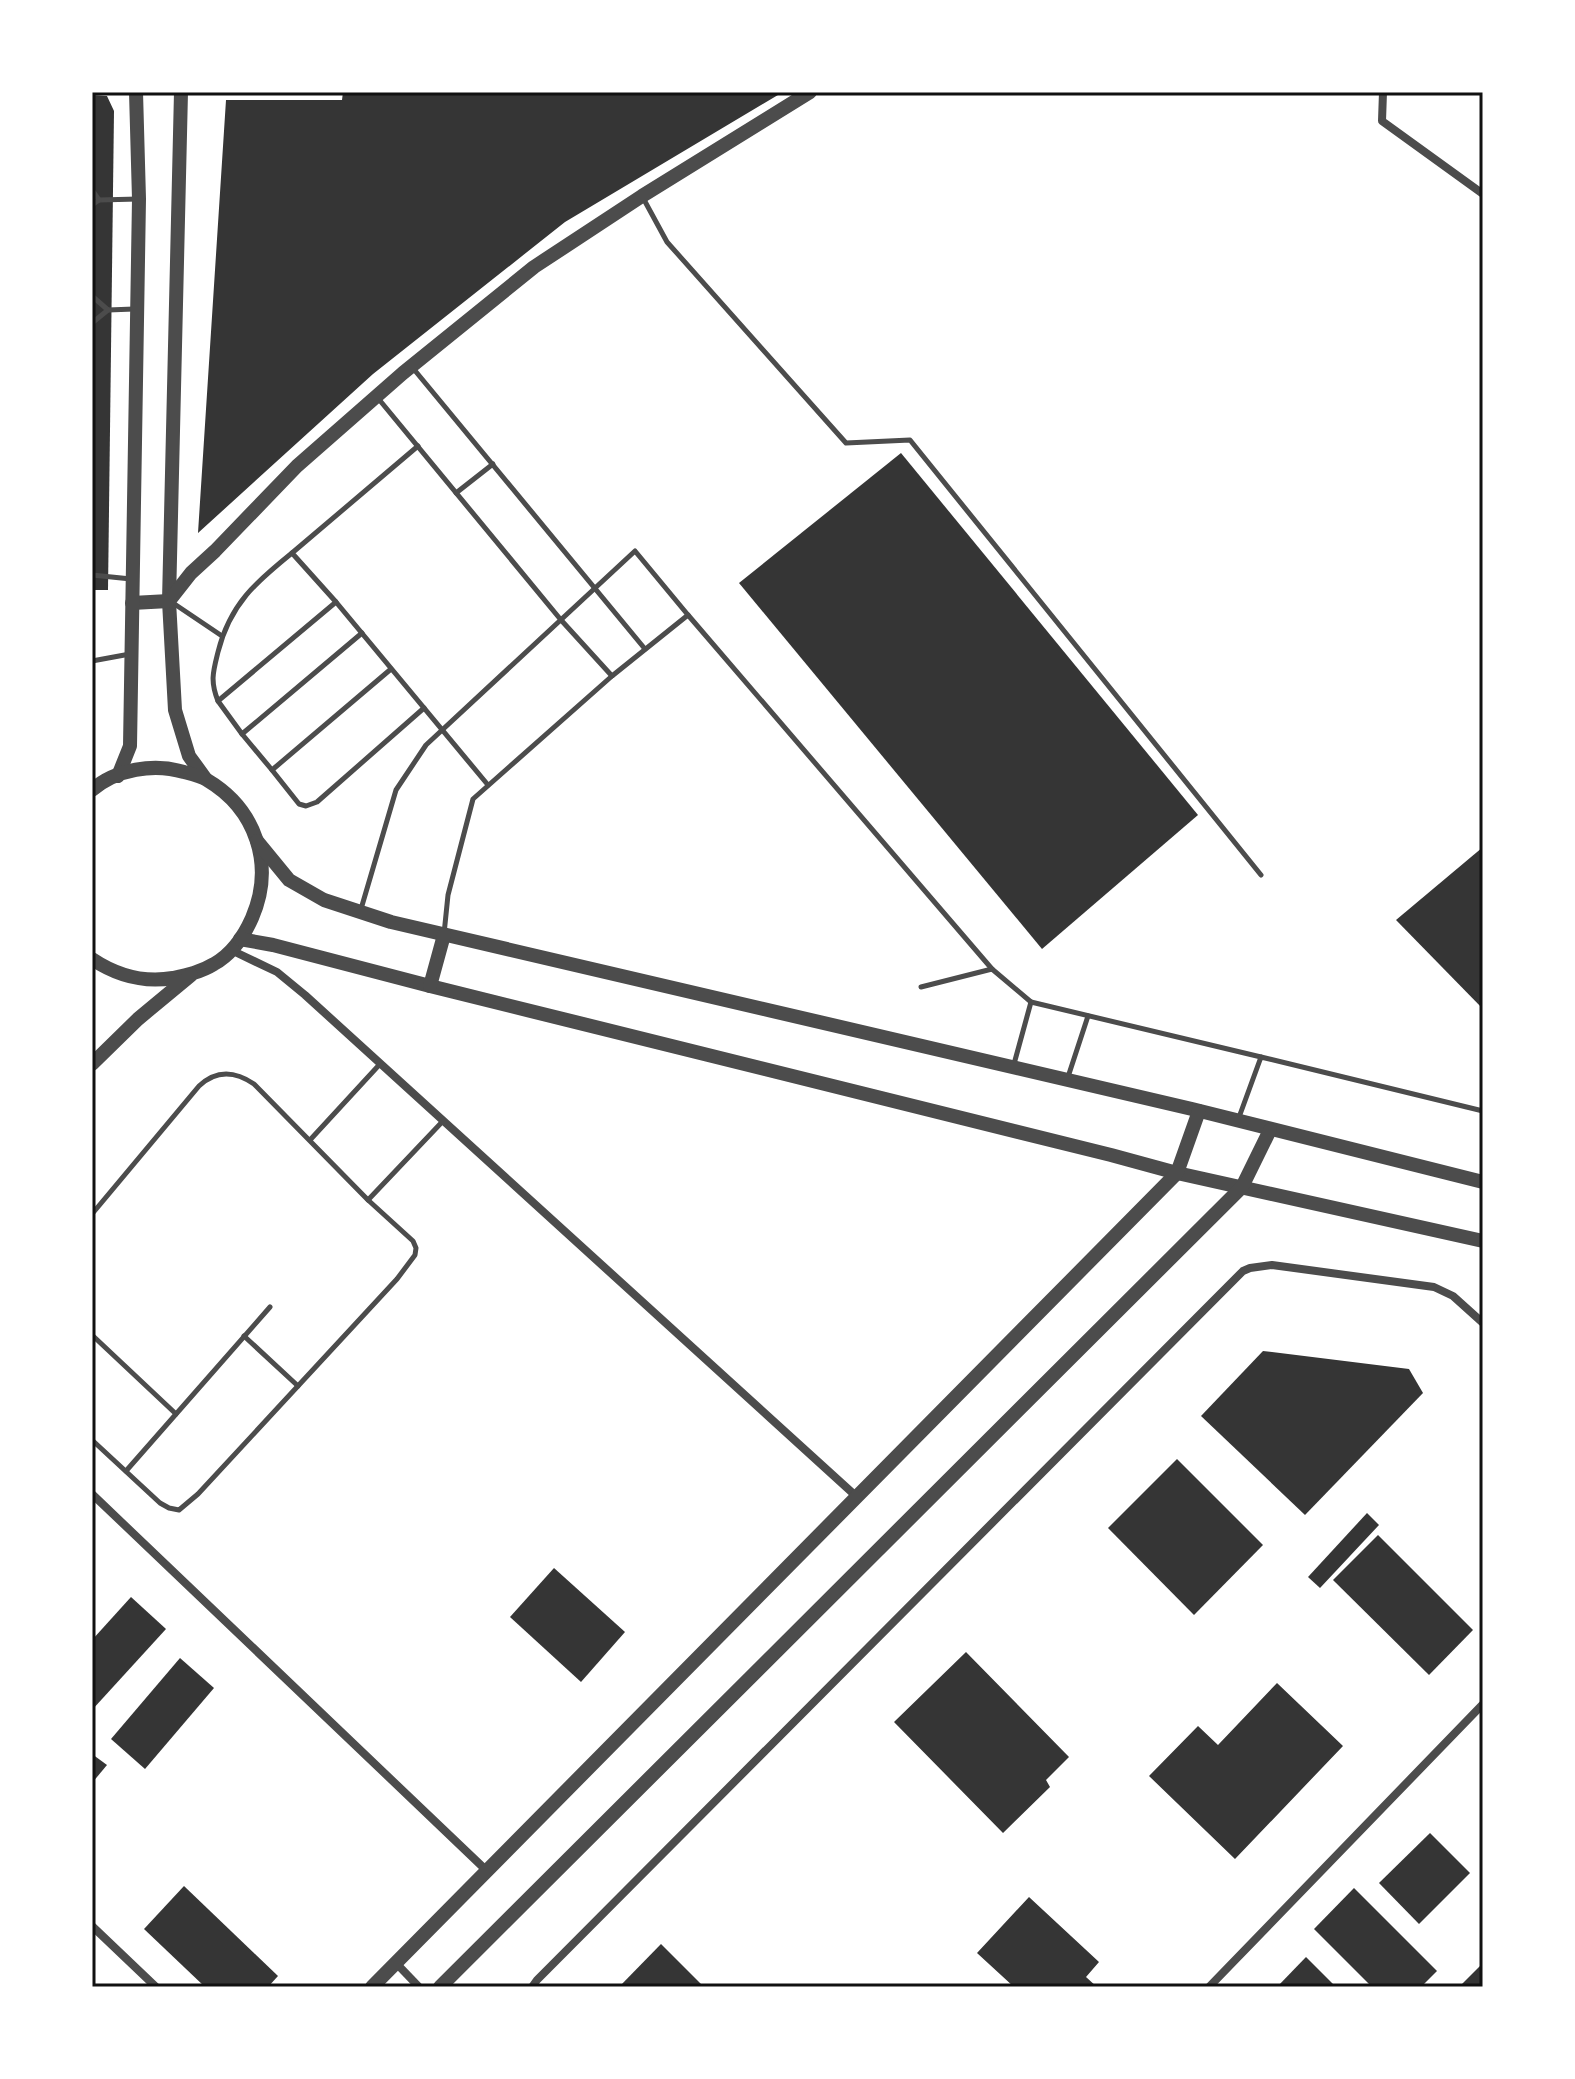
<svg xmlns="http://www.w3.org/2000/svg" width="1575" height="2079" viewBox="0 0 1575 2079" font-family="Barlow,sans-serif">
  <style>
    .building { fill: #353535 }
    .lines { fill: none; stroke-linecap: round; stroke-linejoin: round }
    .service { stroke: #4c4c4c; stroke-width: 5 }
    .minor { stroke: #4c4c4c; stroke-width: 8 }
    .tertiary { stroke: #4c4c4c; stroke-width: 14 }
    .neatline { fill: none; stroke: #111; stroke-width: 3 }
  </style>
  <rect width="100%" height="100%" fill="#fff"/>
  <g class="building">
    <polygon points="343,92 783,92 565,222 373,374 198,533 226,100 342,100"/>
    <polygon points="92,95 107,96 114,111 108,590 92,590"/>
    <polygon points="901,453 1198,815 1042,949 739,583"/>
    <polygon points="1483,847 1483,1009 1396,920"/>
    <polygon points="1263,1351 1409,1369 1423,1393 1305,1515 1201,1416"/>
    <polygon points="1177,1459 1263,1545 1194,1615 1108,1528"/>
    <polygon points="1367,1513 1379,1525 1320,1588 1308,1577"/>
    <polygon points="1378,1535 1473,1630 1429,1675 1333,1580"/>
    <polygon points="554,1568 625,1632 581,1682 510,1617"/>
    <polygon points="131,1597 166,1629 92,1710 92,1640"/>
    <polygon points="966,1652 1069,1757 1046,1780 1050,1787 1003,1833 894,1722"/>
    <polygon points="180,1658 214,1688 145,1769 111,1739"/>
    <polygon points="1277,1683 1343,1746 1235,1859 1149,1776 1198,1726 1218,1745"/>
    <polygon points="92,1754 107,1765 92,1783"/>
    <polygon points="1430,1833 1470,1873 1419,1924 1379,1883"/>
    <polygon points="184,1886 278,1976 268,1987 205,1987 144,1929"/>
    <polygon points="1354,1888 1437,1971 1421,1987 1372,1987 1314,1929"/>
    <polygon points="1029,1897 1099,1962 1086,1977 1097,1987 1014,1987 977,1953"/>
    <polygon points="661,1944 704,1987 619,1987"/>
    <polygon points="1306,1957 1336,1987 1277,1987"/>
    <polygon points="1483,1963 1483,1987 1459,1987"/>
  </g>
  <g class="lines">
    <g class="service">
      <polyline points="92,190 99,200 138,199"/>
      <polyline points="642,196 667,242 846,443 910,440 1261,875"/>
      <polyline points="92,205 99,200"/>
      <polyline points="92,296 108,310 134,309"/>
      <polyline points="92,323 108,310"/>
      <polyline points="412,367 645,649"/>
      <polyline points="377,397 561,620 612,676"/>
      <polyline points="418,446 292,553 336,602 488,785"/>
      <polyline points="456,493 493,464"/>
      <path d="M292,553C256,582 230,604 218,652C213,672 210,681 218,701L336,602"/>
      <polyline points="92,575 131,579"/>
      <polyline points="173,603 222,636"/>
      <polyline points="92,661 130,654"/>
      <polyline points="218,701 242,734 362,633"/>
      <polyline points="242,734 272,770 391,669"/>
      <polyline points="272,770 299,804 306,806 317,802 424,708"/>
      <polyline points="361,909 396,790 426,745 635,551 688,615"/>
      <polyline points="444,934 448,895 473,799 612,676 688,615 992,969"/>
      <polyline points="921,987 992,969 1031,1002 1014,1064"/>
      <polyline points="1031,1002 1261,1057"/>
      <polyline points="1067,1080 1088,1016"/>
      <polyline points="1238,1120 1261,1057 1483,1111"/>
      <polyline points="310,1140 380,1064"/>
      <polyline points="368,1200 443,1121"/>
      <path d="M92,1214L199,1086C216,1070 235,1071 254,1084L368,1200L413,1241L416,1248L415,1255L397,1279L198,1494L179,1510L169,1508L160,1503L92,1440"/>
      <polyline points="92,1335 176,1414"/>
      <polyline points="244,1336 298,1386"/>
      <polyline points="126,1471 270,1307"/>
    </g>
    <g class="minor">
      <polyline points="1383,92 1382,121 1483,194"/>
      <polyline points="231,950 277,972 305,995 857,1497"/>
      <polyline points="92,1494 487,1871"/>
      <polyline points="92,1926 156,1987"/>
      <polyline points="396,1963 419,1987"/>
      <polyline points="532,1987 537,1980 1243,1271 1250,1268 1272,1265 1434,1287 1453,1296 1483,1323"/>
      <polyline points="1209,1987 1483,1704"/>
    </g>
    <g class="tertiary">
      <polyline points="181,92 169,601 175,710 189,756 205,778"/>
      <polyline points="132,603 169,601 191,573 215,551 297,466 403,373 534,267 642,196 810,92"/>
      <polyline points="118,776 130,746 139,199 136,92"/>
      <path d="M92,790C116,769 154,763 184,772C192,774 201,776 207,780C256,809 275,865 252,918C244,936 232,954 214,964C201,972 187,975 173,978C144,983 116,975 92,959"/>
      <polyline points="257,841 289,880 324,900 391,922 1192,1109 1483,1182"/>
      <polyline points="240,939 273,945 430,986 1111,1155 1177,1173 1483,1241"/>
      <polyline points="430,986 444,935"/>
      <polyline points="92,1064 138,1019 191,975"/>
      <polyline points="372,1987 1177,1173 1199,1111"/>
      <polyline points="440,1987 1242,1187 1270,1130"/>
    </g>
  </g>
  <rect width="1575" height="2079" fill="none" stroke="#ffffff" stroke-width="188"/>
  <rect x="94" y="94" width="1387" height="1891" class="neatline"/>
</svg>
